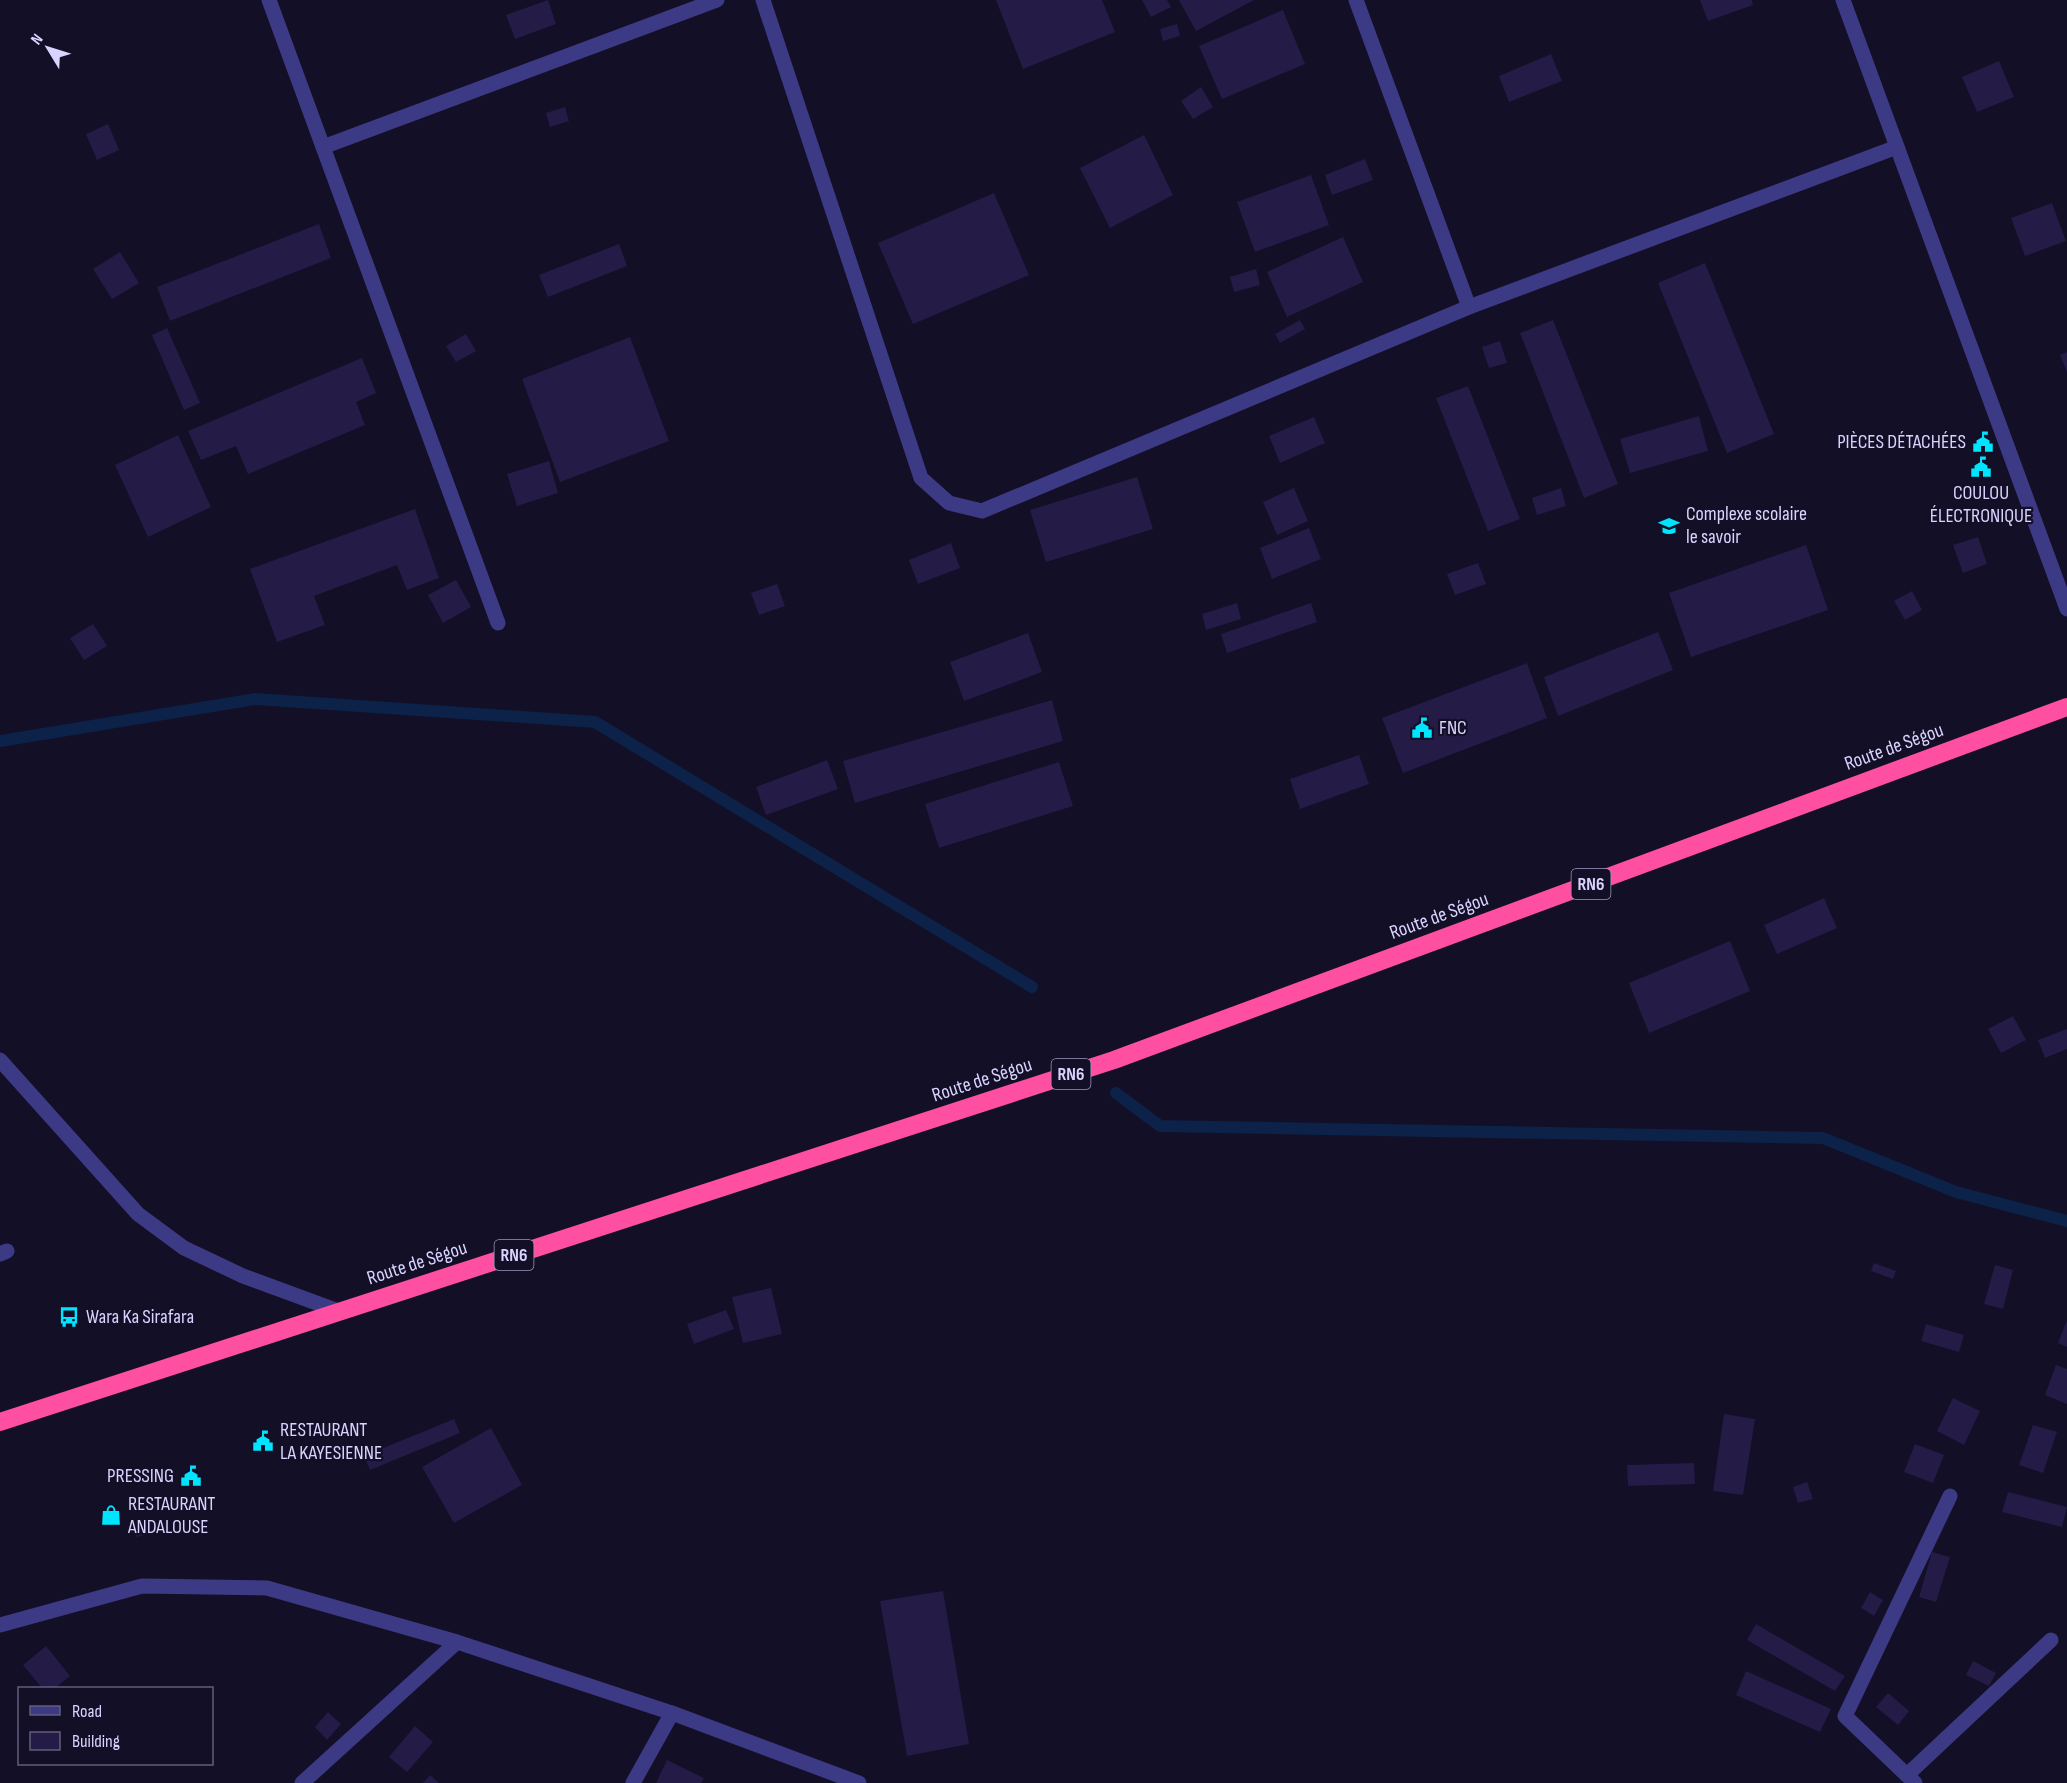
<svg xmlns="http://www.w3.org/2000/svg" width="2067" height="1783" viewBox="0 0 2067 1783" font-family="'Sofia Sans Condensed',sans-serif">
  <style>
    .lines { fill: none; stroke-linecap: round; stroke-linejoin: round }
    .stream { stroke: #0c2248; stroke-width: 12 }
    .building { fill: #241b47 }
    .lane { stroke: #3d3a85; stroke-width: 15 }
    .street { stroke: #3d3a85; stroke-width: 15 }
    .highway { stroke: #ff4fa3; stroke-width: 18 }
    .labels { text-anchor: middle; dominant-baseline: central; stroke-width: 4.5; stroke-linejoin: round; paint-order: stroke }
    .shield { fill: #130f26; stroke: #9e99be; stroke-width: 1.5 }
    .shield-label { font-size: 18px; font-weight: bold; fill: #d9d4ff }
    .poi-label { font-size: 20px; fill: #d9d4ff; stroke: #130f26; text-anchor: start }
    .street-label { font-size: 20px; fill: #d9d4ff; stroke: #130f26 }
  </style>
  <rect width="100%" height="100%" fill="#130f26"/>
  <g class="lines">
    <g class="stream">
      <polyline points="0,741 256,699 595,722 1032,987"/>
      <polyline points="1116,1093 1160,1126 1823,1138 1956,1192 2067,1221"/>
    </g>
  </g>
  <g class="building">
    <polygon points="548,0 556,24 515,39 506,15"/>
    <polygon points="996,0 1102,0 1115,32 1023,69"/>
    <polygon points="1142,0 1167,0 1171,7 1151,17"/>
    <polygon points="1179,0 1254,0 1196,31"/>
    <polygon points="1700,0 1752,0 1753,5 1708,21"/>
    <polygon points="1283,10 1305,64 1222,99 1199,46"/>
    <polygon points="1177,24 1180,36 1163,41 1160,29"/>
    <polygon points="1551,54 1562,81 1509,102 1499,76"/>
    <polygon points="1999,61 2014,97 1977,112 1962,77"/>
    <polygon points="1201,87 1213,107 1193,119 1181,101"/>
    <polygon points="565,107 569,121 550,127 546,113"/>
    <polygon points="108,124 119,150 97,160 86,134"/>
    <polygon points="1144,135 1173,195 1110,228 1080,168"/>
    <polygon points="1365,159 1373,180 1332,195 1325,175"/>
    <polygon points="1311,175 1329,225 1255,252 1237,202"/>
    <polygon points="994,193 1029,275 913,324 878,243"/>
    <polygon points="2052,203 2066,241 2025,256 2011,218"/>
    <polygon points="319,224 331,258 170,321 157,287"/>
    <polygon points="1343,237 1363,282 1287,317 1267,272"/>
    <polygon points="619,244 627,266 548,297 539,275"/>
    <polygon points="120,252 139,283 112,299 93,269"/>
    <polygon points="1705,263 1774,434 1727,453 1658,283"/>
    <polygon points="1256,269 1260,285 1234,292 1230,277"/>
    <polygon points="1300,320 1305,329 1280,343 1275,334"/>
    <polygon points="1553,320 1618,484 1584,498 1520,333"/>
    <polygon points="167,328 200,403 184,410 152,335"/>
    <polygon points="466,334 476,351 456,362 446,346"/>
    <polygon points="630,337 669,441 560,482 522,379"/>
    <polygon points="1500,341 1507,363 1489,368 1482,347"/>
    <polygon points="2067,352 2067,372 2060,355"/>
    <polygon points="362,358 376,393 356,402 365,425 248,474 236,446 201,460 188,431"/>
    <polygon points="1468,386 1520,519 1488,531 1436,398"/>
    <polygon points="1699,416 1708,451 1630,473 1620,439"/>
    <polygon points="1314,417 1325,443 1280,463 1269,436"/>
    <polygon points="178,435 211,507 148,537 115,465"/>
    <polygon points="549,461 558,493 517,506 507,474"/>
    <polygon points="1137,477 1153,529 1046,562 1030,510"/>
    <polygon points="1294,488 1308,521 1277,535 1263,502"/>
    <polygon points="1561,488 1566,506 1537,515 1532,498"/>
    <polygon points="415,509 439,578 407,590 397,565 314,596 325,625 277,642 250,569"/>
    <polygon points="1309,528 1321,559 1272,579 1260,548"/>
    <polygon points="1978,537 1987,564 1963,573 1953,545"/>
    <polygon points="951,543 960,568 918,584 909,560"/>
    <polygon points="1806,545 1828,610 1691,657 1669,593"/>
    <polygon points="1478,563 1486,584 1455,595 1447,574"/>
    <polygon points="456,580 471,607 443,623 428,595"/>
    <polygon points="777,584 785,606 759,615 751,593"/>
    <polygon points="1912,591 1922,610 1905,620 1894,601"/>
    <polygon points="1237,603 1241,619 1206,630 1202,614"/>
    <polygon points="1311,603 1317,622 1227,653 1221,634"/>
    <polygon points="93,624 107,646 84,660 70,638"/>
    <polygon points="1658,632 1673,670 1558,716 1544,677"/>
    <polygon points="1028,633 1042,672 964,701 950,662"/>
    <polygon points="1527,663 1547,718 1403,773 1382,718"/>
    <polygon points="1052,700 1063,741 855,803 843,761"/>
    <polygon points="1359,755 1369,784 1300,809 1290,779"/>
    <polygon points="827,760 838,789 766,815 756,787"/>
    <polygon points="1059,762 1073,806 939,848 925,804"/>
    <polygon points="1824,898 1837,928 1777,954 1764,925"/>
    <polygon points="1730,941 1750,991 1649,1033 1629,983"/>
    <polygon points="2013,1016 2026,1040 2001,1053 1988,1029"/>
    <polygon points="2067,1029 2067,1049 2045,1058 2038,1040"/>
    <polygon points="1874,1263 1896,1271 1893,1279 1871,1271"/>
    <polygon points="1995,1265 2013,1270 2003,1309 1984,1304"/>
    <polygon points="771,1288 782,1334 743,1343 732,1297"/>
    <polygon points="726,1310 734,1329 694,1344 687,1324"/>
    <polygon points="2067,1320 2067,1347 2058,1343"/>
    <polygon points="1926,1324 1964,1335 1959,1352 1921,1341"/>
    <polygon points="2056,1365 2067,1369 2067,1404 2045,1395"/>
    <polygon points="1953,1398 1980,1411 1964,1445 1937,1431"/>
    <polygon points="1724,1414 1755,1419 1743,1495 1713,1491"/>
    <polygon points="454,1419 460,1433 370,1470 364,1456"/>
    <polygon points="2033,1425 2057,1432 2043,1473 2019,1465"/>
    <polygon points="491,1428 522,1485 454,1523 422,1467"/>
    <polygon points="1915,1444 1944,1455 1933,1483 1904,1472"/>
    <polygon points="1694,1463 1695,1484 1628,1486 1627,1465"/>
    <polygon points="1807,1482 1813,1499 1798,1503 1793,1487"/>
    <polygon points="2008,1492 2067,1507 2062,1527 2002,1512"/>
    <polygon points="144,1519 148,1534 136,1537 132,1521"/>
    <polygon points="1932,1552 1950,1557 1936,1602 1919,1597"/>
    <polygon points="943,1591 969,1744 907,1756 880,1601"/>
    <polygon points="1870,1592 1883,1600 1874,1616 1861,1608"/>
    <polygon points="1756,1624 1845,1676 1835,1691 1747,1640"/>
    <polygon points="46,1646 70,1676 55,1688 42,1688 23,1665"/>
    <polygon points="1973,1661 1996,1673 1989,1686 1966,1675"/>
    <polygon points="1746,1671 1831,1709 1820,1732 1736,1695"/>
    <polygon points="1888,1693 1909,1711 1898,1725 1876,1707"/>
    <polygon points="328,1712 341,1724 327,1740 315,1727"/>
    <polygon points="415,1726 433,1742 407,1772 389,1757"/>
    <polygon points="667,1760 704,1778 701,1783 656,1783"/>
    <polygon points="430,1775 439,1783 423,1783"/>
  </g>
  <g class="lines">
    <polyline class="lane" points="0,1254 7,1251"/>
    <g class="street">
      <polyline points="269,0 498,623"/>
      <polyline points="763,0 921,478 949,503 982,511 1469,307 1897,147"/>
      <polyline points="1356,0 1469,307"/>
      <polyline points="1843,0 2067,609"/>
      <polyline points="323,147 717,0"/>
      <polyline points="0,1060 138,1214 184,1248 243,1276 341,1312"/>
      <polyline points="0,1625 142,1586 267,1588 457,1642 672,1713 859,1783"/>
      <polyline points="1907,1775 2051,1640"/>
      <polyline points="302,1783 457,1642"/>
      <polyline points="633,1783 672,1713"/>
      <polyline points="1915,1783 1845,1716 1950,1496"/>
    </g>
    <polyline class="highway" points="0,1422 1114,1060 2067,707"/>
  </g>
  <defs>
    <g id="civic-bare" transform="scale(1.62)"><path d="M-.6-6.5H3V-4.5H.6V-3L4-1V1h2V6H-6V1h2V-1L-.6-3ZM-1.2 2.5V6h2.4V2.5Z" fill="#00e5ff" stroke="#130f26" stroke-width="2.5" paint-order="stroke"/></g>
    <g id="school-bare" transform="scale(1.62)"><path d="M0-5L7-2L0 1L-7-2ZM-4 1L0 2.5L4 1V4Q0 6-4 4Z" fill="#00e5ff" stroke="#130f26" stroke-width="2.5" paint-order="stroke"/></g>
    <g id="bus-bare" transform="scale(1.62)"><path d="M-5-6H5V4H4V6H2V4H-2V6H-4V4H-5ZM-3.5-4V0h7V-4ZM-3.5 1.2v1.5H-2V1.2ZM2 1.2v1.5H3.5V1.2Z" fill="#00e5ff" stroke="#130f26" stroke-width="2.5" paint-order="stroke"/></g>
    <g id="shop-bare" transform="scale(1.62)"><path d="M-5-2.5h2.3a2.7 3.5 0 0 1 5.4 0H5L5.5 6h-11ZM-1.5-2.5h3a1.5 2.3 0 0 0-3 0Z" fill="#00e5ff" stroke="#130f26" stroke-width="2.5" paint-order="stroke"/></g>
  </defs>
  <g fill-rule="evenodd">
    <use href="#civic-bare" x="1983" y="442"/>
    <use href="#civic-bare" x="1981" y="467"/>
    <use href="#school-bare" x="1669" y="526"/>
    <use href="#civic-bare" x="1422" y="728"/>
    <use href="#bus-bare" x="69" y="1317"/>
    <use href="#civic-bare" x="263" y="1441"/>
    <use href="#civic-bare" x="191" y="1476"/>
    <use href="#shop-bare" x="111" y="1515"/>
  </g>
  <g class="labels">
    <g class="shield">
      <rect x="1571.5" y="869" width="39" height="30" rx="4.5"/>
      <rect x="1051.5" y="1059" width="39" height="30" rx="4.5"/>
      <rect x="494.5" y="1240" width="39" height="30" rx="4.5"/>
    </g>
    <g class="shield-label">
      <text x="1591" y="884">RN6</text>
      <text x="1071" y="1074">RN6</text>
      <text x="514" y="1255">RN6</text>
    </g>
    <g class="poi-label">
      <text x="1966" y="442" text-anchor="end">PIÈCES DÉTACHÉES</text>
      <text x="1981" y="493" text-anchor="middle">COULOU<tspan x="1981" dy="23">ÉLECTRONIQUE</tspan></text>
      <text x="1686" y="514">Complexe scolaire<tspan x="1686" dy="23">le savoir</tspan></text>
      <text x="1439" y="728">FNC</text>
      <text x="86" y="1317">Wara Ka Sirafara</text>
      <text x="280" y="1430">RESTAURANT<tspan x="280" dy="23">LA KAYESIENNE</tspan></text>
      <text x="174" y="1476" text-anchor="end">PRESSING</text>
      <text x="128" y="1504">RESTAURANT<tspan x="128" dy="23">ANDALOUSE</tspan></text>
    </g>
    <g class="street-label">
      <text transform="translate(1894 747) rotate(-20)">Route de Ségou</text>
      <text transform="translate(1439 916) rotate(-20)">Route de Ségou</text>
      <text transform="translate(982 1080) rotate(-18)">Route de Ségou</text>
      <text transform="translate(417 1263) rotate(-18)">Route de Ségou</text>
    </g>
  </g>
  <rect x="18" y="1687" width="195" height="78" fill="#130f26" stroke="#625e7d" stroke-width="1.5"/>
  <rect x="30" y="1706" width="30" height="9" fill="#3d3a85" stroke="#625e7d" stroke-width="1.5"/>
  <text x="72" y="1717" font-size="18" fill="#d9d4ff">Road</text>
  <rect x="30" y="1732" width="30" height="18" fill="#241b47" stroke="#625e7d" stroke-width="1.5"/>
  <text x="72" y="1747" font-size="18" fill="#d9d4ff">Building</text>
  <g transform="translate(48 48) rotate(308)" stroke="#130f26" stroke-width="4.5" paint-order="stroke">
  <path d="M0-4.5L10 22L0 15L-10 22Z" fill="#d9d4ff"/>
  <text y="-9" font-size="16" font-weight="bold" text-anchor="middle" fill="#d9d4ff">N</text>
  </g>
</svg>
